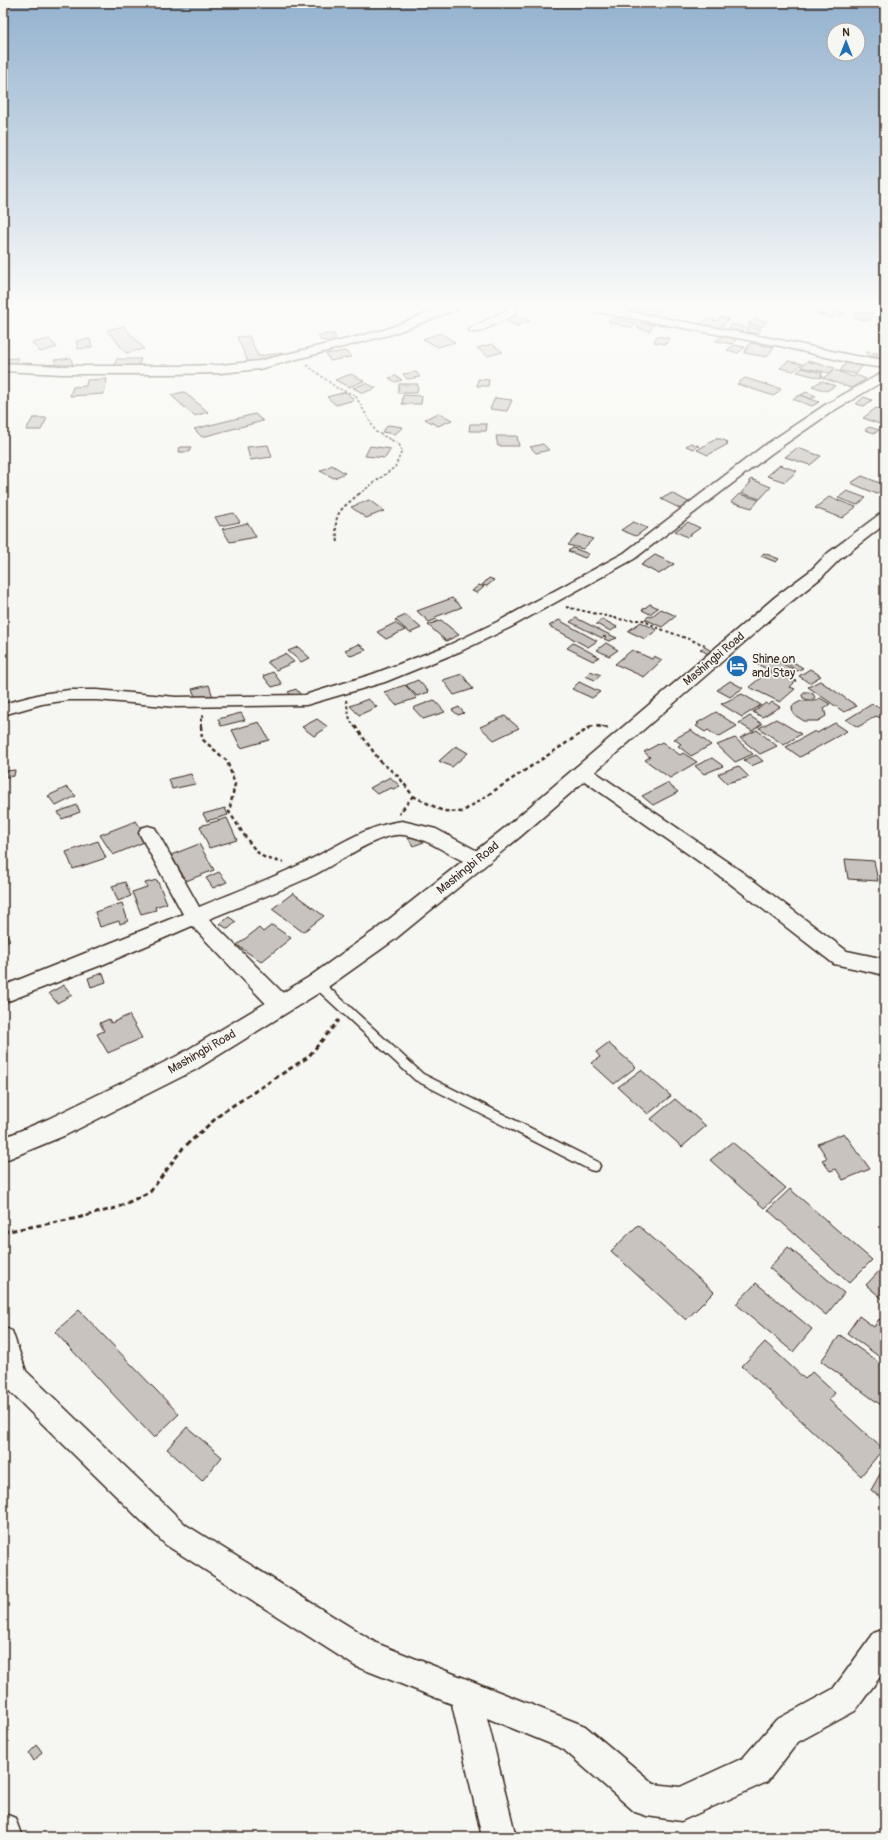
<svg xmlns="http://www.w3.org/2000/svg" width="888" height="1840" viewBox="0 0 888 1840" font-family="Pangolin,sans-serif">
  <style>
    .building { fill: #c8c3be; stroke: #3b2a1e }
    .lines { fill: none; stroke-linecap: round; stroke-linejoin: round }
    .lane-casing { stroke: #3b2a1e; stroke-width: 3 }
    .street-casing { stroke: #3b2a1e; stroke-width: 3 }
    .primary-casing { stroke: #3b2a1e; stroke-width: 3 }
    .path-far3 { stroke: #3b2a1e; stroke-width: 1.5; stroke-dasharray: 2.5 2; stroke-linecap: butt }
    .path-far2 { stroke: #3b2a1e; stroke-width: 2; stroke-dasharray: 3 2.5; stroke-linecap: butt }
    .path-far1 { stroke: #3b2a1e; stroke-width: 2.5; stroke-dasharray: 4 3; stroke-linecap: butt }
    .path { stroke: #3b2a1e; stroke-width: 3; stroke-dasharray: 5 3.5; stroke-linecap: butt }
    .lane { fill: #f6f6f2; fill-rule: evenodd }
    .street { fill: #f6f6f2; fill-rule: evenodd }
    .primary { fill: #f6f6f2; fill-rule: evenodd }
    .labels { text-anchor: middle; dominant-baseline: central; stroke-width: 3.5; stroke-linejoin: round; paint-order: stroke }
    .street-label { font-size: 12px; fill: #3b2a1e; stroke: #f6f6f2 }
    .poi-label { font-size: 12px; fill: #3b2a1e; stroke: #f6f6f2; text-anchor: start }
  </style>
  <rect width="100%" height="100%" fill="#f6f6f2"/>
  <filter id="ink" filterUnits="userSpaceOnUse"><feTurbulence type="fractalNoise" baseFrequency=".025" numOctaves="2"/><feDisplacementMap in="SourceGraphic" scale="8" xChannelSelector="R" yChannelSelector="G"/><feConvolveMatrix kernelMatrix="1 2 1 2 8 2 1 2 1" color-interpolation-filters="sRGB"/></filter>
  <g filter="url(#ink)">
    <g class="building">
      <polygon points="634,307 656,307 663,309 654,316 631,310"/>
      <polygon points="824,307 827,307 846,313 840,317 836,315 832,318 815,313"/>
      <polygon points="857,312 865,312 873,313 870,321 854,318"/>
      <polygon points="517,314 530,321 517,326 503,319"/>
      <polygon points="720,317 729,319 719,329 700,325 707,318 717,321"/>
      <polygon points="878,317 885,318 885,329 880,328 880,325 877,325"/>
      <polygon points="612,318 637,323 632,328 608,322"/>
      <polygon points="754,319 767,321 762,327 748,324"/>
      <polygon points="641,323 654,325 649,331 637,328"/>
      <polygon points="732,324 745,327 741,332 728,330"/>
      <polygon points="124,326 144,349 126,353 107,330"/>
      <polygon points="749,326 753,328 761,329 758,334 746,332"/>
      <polygon points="440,333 455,342 438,347 423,339"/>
      <polygon points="334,334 336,339 321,341 318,335"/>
      <polygon points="249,336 258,356 282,353 284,357 248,362 237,337"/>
      <polygon points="657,336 669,338 666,344 654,342"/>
      <polygon points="722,336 737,339 732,344 716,341"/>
      <polygon points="49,339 57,347 40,352 32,343"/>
      <polygon points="90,339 92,347 78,349 76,341"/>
      <polygon points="750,343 774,347 767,357 744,353"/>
      <polygon points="492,344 503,352 488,356 477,348"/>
      <polygon points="734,345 745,347 738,353 727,350"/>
      <polygon points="346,351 351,357 330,361 326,354"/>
      <polygon points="866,352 877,353 878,357 867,356"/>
      <polygon points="18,358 15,364 3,365 3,359"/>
      <polygon points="71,358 73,366 57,369 54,360"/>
      <polygon points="117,359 141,359 137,369 112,369"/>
      <polygon points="788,361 802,364 794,371 780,368"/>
      <polygon points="807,361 835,368 830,373 801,367"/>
      <polygon points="847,361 863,365 856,374 840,371"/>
      <polygon points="802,368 823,373 820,375 823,376 821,378 797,372"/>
      <polygon points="835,370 853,377 856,375 866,379 851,388 823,378"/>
      <polygon points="416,372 420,377 407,379 403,374"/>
      <polygon points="351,374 364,381 349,387 335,380"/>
      <polygon points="396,376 402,380 395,382 389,378"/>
      <polygon points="745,378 781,389 774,396 737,384"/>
      <polygon points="107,379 104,394 70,396 73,387 86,386 87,380"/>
      <polygon points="478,379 489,380 488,386 477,386"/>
      <polygon points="822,381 835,386 826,391 812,386"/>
      <polygon points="366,383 376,388 363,393 353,388"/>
      <polygon points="399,384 418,384 417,393 398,393"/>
      <polygon points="184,392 208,412 194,416 171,395"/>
      <polygon points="346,392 354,400 336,405 327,397"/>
      <polygon points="806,392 816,396 811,399 801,395"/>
      <polygon points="403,395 422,396 421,404 402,404"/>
      <polygon points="800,395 819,402 812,406 793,399"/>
      <polygon points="864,397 872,400 864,406 856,404"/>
      <polygon points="495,398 512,400 507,411 490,409"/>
      <polygon points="876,408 885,411 885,426 863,418"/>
      <polygon points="439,413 452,420 438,426 425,419"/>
      <polygon points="255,414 263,421 202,437 194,429"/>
      <polygon points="33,418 47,418 41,430 26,430"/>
      <polygon points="470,424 487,424 486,431 469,431"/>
      <polygon points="388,425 403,427 395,434 382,432"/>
      <polygon points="869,427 879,430 875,433 865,430"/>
      <polygon points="496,436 517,436 519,446 498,446"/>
      <polygon points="716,439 721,439 728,442 726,443 728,444 708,455 697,450"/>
      <polygon points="691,443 699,446 693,449 686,446"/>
      <polygon points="543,444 549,450 536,453 530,447"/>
      <polygon points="268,445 272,457 250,460 247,447"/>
      <polygon points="370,446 391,449 385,458 365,456"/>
      <polygon points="180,447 191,447 189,452 179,452"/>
      <polygon points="797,448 821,456 810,465 785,457"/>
      <polygon points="332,465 345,473 334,478 320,471"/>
      <polygon points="780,465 797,471 785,482 767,476"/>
      <polygon points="862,476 885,485 885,488 877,494 851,483"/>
      <polygon points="751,479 771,487 760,499 741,493 751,482 749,481"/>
      <polygon points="847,491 866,498 857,505 838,498"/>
      <polygon points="672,493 692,504 681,509 661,499"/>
      <polygon points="739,494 759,500 752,508 731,502"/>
      <polygon points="829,497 856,507 842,518 815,508"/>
      <polygon points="369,500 384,511 366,518 351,507"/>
      <polygon points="234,513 240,522 220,526 215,517"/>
      <polygon points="633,522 647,528 636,536 621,530"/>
      <polygon points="688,522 700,528 687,537 675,531"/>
      <polygon points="248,523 256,537 230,542 222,529"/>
      <polygon points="578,534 593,539 583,549 568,545"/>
      <polygon points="573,548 589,554 585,558 568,551"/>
      <polygon points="764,553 779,559 776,562 761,556"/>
      <polygon points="655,555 674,564 659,574 641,565"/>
      <polygon points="489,578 494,580 487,586 482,585"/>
      <polygon points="479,585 484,587 477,593 472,591"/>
      <polygon points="452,598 462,607 435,617 437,619 429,622 417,611"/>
      <polygon points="650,604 658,608 650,614 642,610"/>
      <polygon points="661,609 676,616 662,627 645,619 649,616 651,617"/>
      <polygon points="406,615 421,628 410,633 395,620"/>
      <polygon points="576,618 608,634 617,638 609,641 604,639 606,637 604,636 602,638 570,622"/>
      <polygon points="602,619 617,627 611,631 596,624"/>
      <polygon points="441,620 459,635 446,641 428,625"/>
      <polygon points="559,620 597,641 588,647 549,626"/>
      <polygon points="641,622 657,630 645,639 628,631"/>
      <polygon points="395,623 405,630 386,639 377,632"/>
      <polygon points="573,643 599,657 593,661 567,648"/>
      <polygon points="606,643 618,650 609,656 597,650"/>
      <polygon points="359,644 366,650 351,656 345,650"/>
      <polygon points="298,647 310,658 301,662 288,651"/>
      <polygon points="705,647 713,652 708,654 700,649"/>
      <polygon points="632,650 652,659 654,656 662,660 644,677 615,664"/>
      <polygon points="285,654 294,662 276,670 267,662"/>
      <polygon points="769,656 794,670 787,675 778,671 775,673 757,664 760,662 758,661"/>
      <polygon points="790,660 803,668 797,671 785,662"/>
      <polygon points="810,669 821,676 809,683 799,676"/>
      <polygon points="590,671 601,675 595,680 585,676"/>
      <polygon points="769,671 775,674 777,672 796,681 790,687 795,689 780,702 749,687"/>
      <polygon points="273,672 282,684 272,687 263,676"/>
      <polygon points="462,674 473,689 454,695 443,680"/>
      <polygon points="418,680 429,692 417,696 406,685"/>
      <polygon points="730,681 743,688 730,697 717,690"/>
      <polygon points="820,681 857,706 844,712 808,687"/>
      <polygon points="579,682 600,692 592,698 572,689"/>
      <polygon points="209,685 213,697 197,701 192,689"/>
      <polygon points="405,685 417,698 396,705 384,692"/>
      <polygon points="296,689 303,697 295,700 288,692"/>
      <polygon points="804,692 809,692 813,694 815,697 813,699 808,700 803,698 802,695"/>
      <polygon points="742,694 761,705 742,717 721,704"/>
      <polygon points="820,698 830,704 824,708 826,716 818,721 804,721 793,714 792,706 801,701 814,701"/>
      <polygon points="368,699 377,707 359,715 350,706"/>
      <polygon points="434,700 445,712 423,719 413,708"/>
      <polygon points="772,702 780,707 762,717 753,712 766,703 769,705"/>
      <polygon points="872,704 885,711 885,720 876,716 858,727 846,720"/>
      <polygon points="459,707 464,713 458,715 452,710"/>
      <polygon points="716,712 737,726 718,737 708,730 705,732 696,726 699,724 697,723"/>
      <polygon points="241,713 245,720 221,726 218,719"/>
      <polygon points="505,716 519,728 494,740 480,727"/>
      <polygon points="750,716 762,724 752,731 739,723"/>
      <polygon points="317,719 328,727 314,736 302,727"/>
      <polygon points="776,719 801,734 784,745 759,728"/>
      <polygon points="259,722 269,740 241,748 232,730"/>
      <polygon points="835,723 847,731 800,757 786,747 815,731 817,733"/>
      <polygon points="691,730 711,745 691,756 678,746 681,744 674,739"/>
      <polygon points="757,730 777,746 760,754 740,738"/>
      <polygon points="735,738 753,754 735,762 717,745"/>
      <polygon points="662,742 680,755 683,753 697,762 670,778 645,760 650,757 644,752"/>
      <polygon points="456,746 468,753 452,767 439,761"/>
      <polygon points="756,755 763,761 751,766 744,760"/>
      <polygon points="712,758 723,766 704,774 695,766"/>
      <polygon points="738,766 749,777 727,783 718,774"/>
      <polygon points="15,770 14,776 6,777 6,771"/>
      <polygon points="191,774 195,784 172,789 169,779"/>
      <polygon points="390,777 400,786 393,789 391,788 377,794 370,788"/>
      <polygon points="667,783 678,792 653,805 642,796"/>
      <polygon points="67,787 76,796 56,806 48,796"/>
      <polygon points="77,805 80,812 62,819 58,812"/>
      <polygon points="225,808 228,815 207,821 203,814"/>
      <polygon points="227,818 237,840 209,848 200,826"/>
      <polygon points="136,821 149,840 113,855 100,835"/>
      <polygon points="420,835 424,842 413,846 408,838"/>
      <polygon points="98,841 106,858 73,869 66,852"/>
      <polygon points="199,844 214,870 186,881 171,855"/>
      <polygon points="845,859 874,861 878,881 848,879"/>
      <polygon points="219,872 227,882 213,888 206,878"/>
      <polygon points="157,880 167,903 155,907 156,910 141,914 132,892 147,887 145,883"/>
      <polygon points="125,882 131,896 118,901 112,886"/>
      <polygon points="293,893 324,916 303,932 272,909"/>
      <polygon points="122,903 128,921 120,924 119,921 100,927 95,912"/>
      <polygon points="229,917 236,922 228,929 220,924"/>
      <polygon points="272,925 291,938 261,962 237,945 259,928 263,932"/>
      <polygon points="3,928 10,940 3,943"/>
      <polygon points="103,973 106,982 91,987 88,978"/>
      <polygon points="64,985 72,995 57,1003 49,993"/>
      <polygon points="129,1015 142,1038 108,1053 97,1034 104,1031 100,1023 109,1019 111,1023"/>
      <polygon points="608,1043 636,1067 614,1084 591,1063 600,1057 596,1052"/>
      <polygon points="641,1070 671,1096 648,1114 618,1087"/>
      <polygon points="675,1099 706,1126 682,1147 651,1119"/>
      <polygon points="844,1133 870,1169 843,1180 836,1169 830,1171 822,1160 827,1158 818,1144"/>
      <polygon points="732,1142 786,1188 764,1208 710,1160"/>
      <polygon points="790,1189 872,1260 849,1283 768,1210"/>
      <polygon points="638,1225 714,1292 686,1320 611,1251"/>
      <polygon points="788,1247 844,1293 826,1315 769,1268"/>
      <polygon points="882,1268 885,1270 885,1301 866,1285"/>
      <polygon points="756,1283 812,1329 793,1352 736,1304"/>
      <polygon points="79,1310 179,1414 154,1438 55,1332"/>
      <polygon points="859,1316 874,1327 879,1319 885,1323 885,1361 847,1333"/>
      <polygon points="840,1335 885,1367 885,1408 821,1361"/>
      <polygon points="765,1342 805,1379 812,1372 835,1393 829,1400 883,1449 861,1476 742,1366"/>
      <polygon points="187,1427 222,1457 202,1481 167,1449"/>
      <polygon points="885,1465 885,1501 871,1490"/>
      <polygon points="37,1745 42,1752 34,1761 29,1753"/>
    </g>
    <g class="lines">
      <g class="lane-casing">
        <polygon id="lane" points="317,979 321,980 423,1074 598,1162 600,1166 598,1170 594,1171 590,1170 415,1080 313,986 312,983 313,980"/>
      </g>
      <g class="street-casing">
        <g id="street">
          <polygon points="443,307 459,307 458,309 392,334 259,369 221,373 174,374 61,374 3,371 3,363 61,366 174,366 221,365 259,361 384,330"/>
          <polygon points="507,307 517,307 516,314 479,332 471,332 469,330 471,328 506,310"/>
          <polygon points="582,307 606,307 780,340 855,356 885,360 885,368 855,364 780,346 587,310"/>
          <polygon points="885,371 885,380 833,411 772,453 634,559 511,627 461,651 385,682 306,705 176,707 97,700 69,700 42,704 3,715 3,704 41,694 69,690 97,690 176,697 305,695 373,674 449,645 499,621 624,553 762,447 825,405"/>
          <polygon points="582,765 588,767 742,872 847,951 885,959 885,975 834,964 728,882 576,775 573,771 576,767"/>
          <path d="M402,821L436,829L485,855L488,860L485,865L478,867C452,859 431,838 403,835C379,832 338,863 316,874C281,891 245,904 209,919L289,999L292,1005L289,1011L281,1014L273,1011L192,926L104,964L3,1003V986L183,914L139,833L141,828L148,826L155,828L199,907C233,893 268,880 301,864C336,848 363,826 402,821Z"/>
          <polygon points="3,1327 12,1331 26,1371 186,1525 376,1643 585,1726 654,1784 680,1787 743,1758 776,1720 833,1689 874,1633 885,1629 885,1670 855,1711 798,1742 767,1782 681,1821 647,1816 635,1812 563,1749 487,1718 516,1837 482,1837 452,1704 355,1666 166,1545 6,1388 3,1382"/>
          <polygon points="3,1813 15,1818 22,1837 3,1837"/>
        </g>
      </g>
      <g class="primary-casing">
        <polygon id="primary" points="885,512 885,524 840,559 822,577 787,605 521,836 394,940 325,989 195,1070 66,1135 3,1161 3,1138 48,1119 177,1056 309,977 378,928 507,826 775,597 810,571 828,553 880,514"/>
      </g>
      <polyline class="path-far3" points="307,365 337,388 355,395 376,432 399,444 402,451 395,467 359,494"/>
      <g class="path-far2">
        <path d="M338,542C332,513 339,511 360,493"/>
        <polyline points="566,607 624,620 643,620 658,628 705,645"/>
        <polyline points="346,700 350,720 355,727"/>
        <polyline points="201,727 201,717 204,716"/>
        <polyline points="591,727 593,726 605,727"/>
      </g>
      <g class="path-far1">
        <path d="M201,726L202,739L227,761L235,784L229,812C237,823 253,852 264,857C270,860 277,861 283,862"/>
        <polyline points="355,726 380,761 399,777 413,796 399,814"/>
        <polyline points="597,726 609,728"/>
        <polyline points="413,796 443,811 462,812 592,726"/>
      </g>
      <polyline class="path" points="3,1232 73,1219 116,1208 150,1192 183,1148 223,1112 308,1057 339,1020"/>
      <use href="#lane" class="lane"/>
      <use href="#street" class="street"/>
      <use href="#primary" class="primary"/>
    </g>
  </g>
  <linearGradient id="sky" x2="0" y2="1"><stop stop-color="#94b2cf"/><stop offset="0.54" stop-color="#fbfbf9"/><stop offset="1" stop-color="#fbfbf9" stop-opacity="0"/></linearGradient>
  <rect width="888" height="565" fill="url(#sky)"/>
  <defs>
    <g id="hotel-disc" transform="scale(1.15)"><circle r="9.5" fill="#1f6fb2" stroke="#f6f6f2"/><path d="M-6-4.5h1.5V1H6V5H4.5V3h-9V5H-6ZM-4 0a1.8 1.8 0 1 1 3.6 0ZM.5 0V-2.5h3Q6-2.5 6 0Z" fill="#fff"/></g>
  </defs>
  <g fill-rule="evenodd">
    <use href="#hotel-disc" x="737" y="666"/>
  </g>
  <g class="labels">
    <g class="street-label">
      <text transform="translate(714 659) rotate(-40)">Mashingbi Road</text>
      <text transform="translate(468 868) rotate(-39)">Mashingbi Road</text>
      <text transform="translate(202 1052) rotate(-30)">Mashingbi Road</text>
    </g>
    <g class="poi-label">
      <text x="752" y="659">Shine on<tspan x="752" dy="14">and Stay</tspan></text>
    </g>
  </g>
  <rect width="888" height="1840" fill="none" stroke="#f6f6f2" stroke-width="16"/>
  <rect x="8" y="8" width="872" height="1824" fill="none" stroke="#3b2a1e" stroke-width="1.5" filter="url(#ink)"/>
  <g transform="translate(846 42)"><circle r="19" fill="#f6f6f2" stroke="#aba49d"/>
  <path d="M0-3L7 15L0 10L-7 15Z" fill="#1f6fb2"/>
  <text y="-6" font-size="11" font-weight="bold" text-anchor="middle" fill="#3b2a1e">N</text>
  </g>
</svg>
